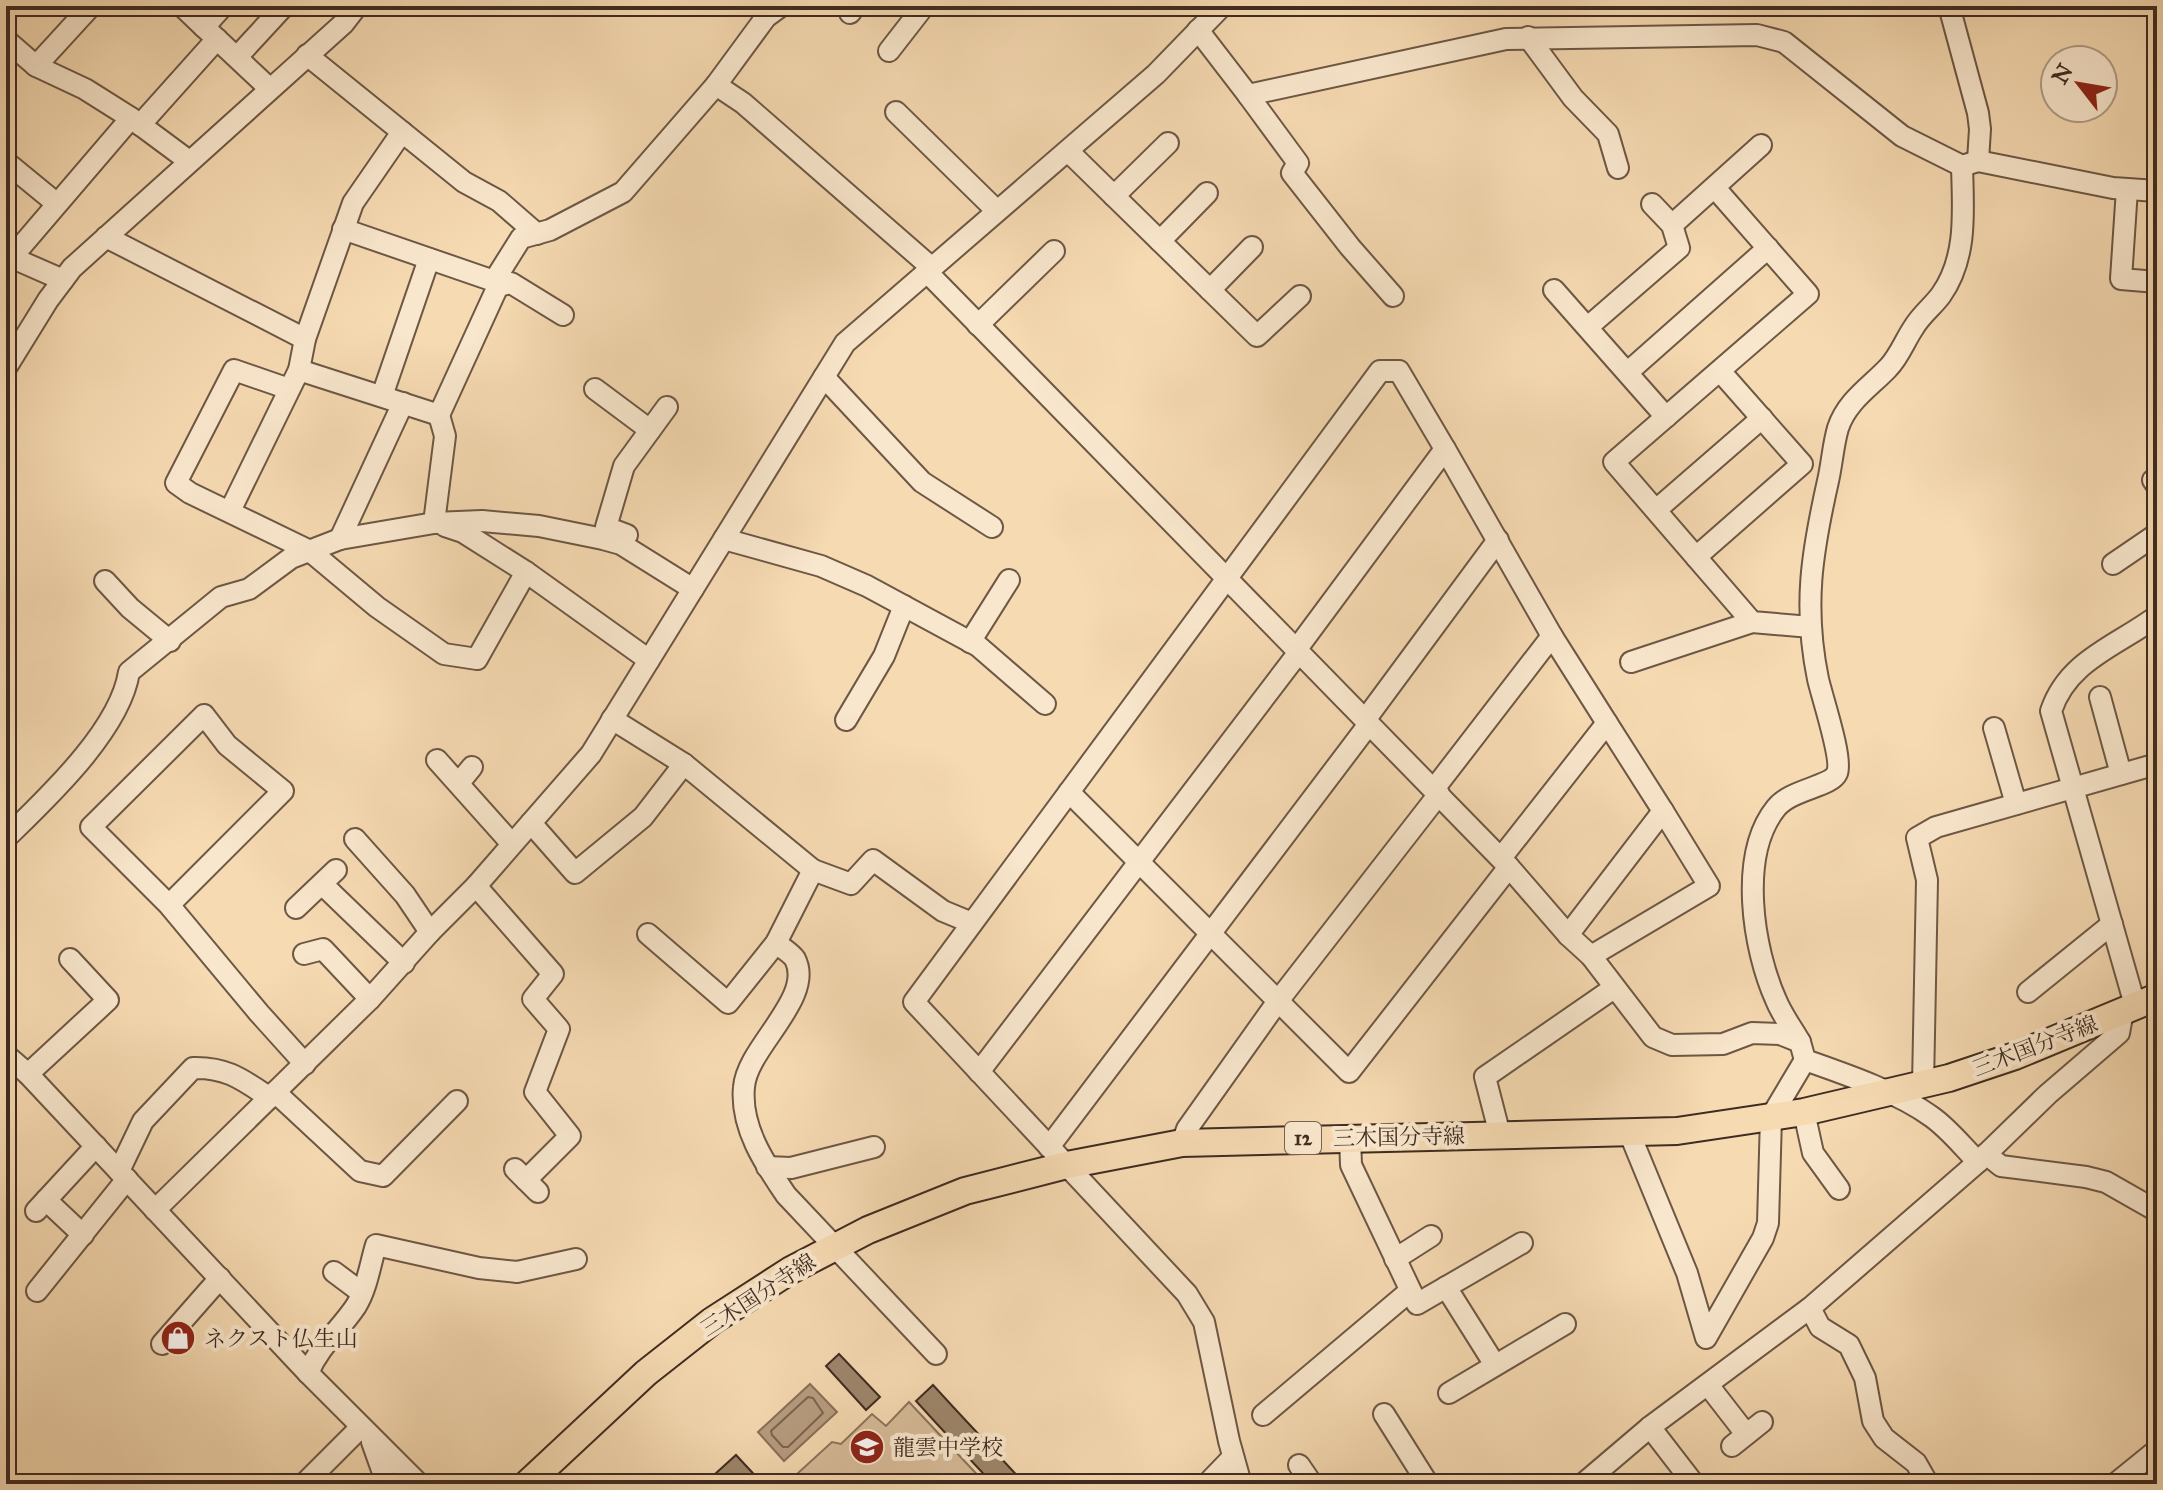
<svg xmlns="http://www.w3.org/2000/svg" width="2163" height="1490" viewBox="0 0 2163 1490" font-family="'IM FELL Great Primer','Noto Serif JP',serif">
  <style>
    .green { fill: #d7bc99; stroke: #8b745d; stroke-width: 2 }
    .water { fill: #b89e81; stroke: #88705b; stroke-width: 2 }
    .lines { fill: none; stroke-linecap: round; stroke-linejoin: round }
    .shore { stroke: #7c6451; stroke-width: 2 }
    .building { fill: #9e866c; stroke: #3f2b21; stroke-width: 2 }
    .minor-casing { stroke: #6d5745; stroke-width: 24 }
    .major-casing { stroke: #3f2b21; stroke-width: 30 }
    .minor { stroke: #f9e7cd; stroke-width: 20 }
    .major { stroke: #f6dab2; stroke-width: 26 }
    .labels { text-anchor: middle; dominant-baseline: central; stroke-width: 8; stroke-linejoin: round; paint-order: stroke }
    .shield { fill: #f9e7cd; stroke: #776355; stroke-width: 2 }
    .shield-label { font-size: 20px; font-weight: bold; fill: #3f2b21 }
    .street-label { font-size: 22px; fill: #3f2b21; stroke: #f9e7cd }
    .poi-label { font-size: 22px; fill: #3f2b21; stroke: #f9e7cd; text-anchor: start }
  </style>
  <rect width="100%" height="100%" fill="#f6dab2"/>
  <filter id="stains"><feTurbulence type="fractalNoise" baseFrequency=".0025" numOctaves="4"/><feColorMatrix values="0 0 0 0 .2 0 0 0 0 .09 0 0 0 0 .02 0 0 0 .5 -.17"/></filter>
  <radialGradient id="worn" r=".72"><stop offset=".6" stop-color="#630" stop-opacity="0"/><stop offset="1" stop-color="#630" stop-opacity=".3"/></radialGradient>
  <polygon class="green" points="909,1402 986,1484 786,1484 832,1442 841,1444 872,1414 886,1426"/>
  <polygon class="water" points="810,1384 837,1412 784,1461 758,1432"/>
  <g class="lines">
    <polygon class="shore" points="808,1397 813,1398 823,1413 788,1447 783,1447 772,1435 771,1431"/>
  </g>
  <g class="building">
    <polygon points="839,1354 880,1397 866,1410 826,1366"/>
    <polygon points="933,1385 956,1410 1025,1484 993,1484 937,1424 916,1401"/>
    <polygon points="736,1455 763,1484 704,1484"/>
  </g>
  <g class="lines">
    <g class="minor-casing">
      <g id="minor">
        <polyline points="182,6 204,27"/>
        <polyline points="223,6 204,27 269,88"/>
        <polyline points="1949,6 1978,113 1980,129 1978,161"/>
        <polyline points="850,13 855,6"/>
        <polyline points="1198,30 1248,95 1506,39 1757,35 1784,42 1902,136 1962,166 1978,161 2113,188 2157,191"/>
        <polyline points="1528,37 1573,98 1608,134 1618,168"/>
        <polyline points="6,40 36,66 85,89 131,118 189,161"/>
        <polyline points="889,51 924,6"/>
        <polyline points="307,55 464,182 499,201 537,234"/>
        <polyline points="237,57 284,6"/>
        <polyline points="36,66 91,6"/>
        <polyline points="716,85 743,103 932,268"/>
        <polyline points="1248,95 1298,163 1292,173 1350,247 1393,296"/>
        <polyline points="896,112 997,211"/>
        <polyline points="140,125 217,39"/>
        <polyline points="1068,151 1257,336 1300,296"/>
        <polyline points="6,162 56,203"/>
        <polyline points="1715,188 1808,294 1614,462 1752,622 1811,627"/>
        <polyline points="2127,189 2121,279 2157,282"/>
        <polyline points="1114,196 1168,143"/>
        <polyline points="1672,225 1761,145"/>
        <polyline points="106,237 305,339"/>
        <polyline points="1160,241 1207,193"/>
        <polyline points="6,255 63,280"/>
        <polyline points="12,257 131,118"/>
        <path d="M927,272L1509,867L1568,935L1591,956L1653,1037L1672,1045L1723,1044L1752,1033L1780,1034L1800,1042L1805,1060C1845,1074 1898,1092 1932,1117C1949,1129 1963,1147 1978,1162"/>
        <polyline points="494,281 521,238 550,230 623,192 716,85 766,17 781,6"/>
        <polyline points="498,286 511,283 563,315"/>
        <polyline points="1210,290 1252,247"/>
        <polyline points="1554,290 1666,417"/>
        <polyline points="978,325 1054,251"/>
        <polyline points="1589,326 1679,248 1672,225 1652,204"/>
        <polyline points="6,368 48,300 72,268 344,23 357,6"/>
        <polyline points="299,370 439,415 498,286 494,281 343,229"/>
        <polyline points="1628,372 1768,248"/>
        <polyline points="824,377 922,482 992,527"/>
        <polyline points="289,389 234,370 176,483 190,493 310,551 377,607 444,654 477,659 526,572 463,532 445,526"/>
        <polyline points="595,389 650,430"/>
        <polyline points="382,396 429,259"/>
        <polyline points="2157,477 2153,480 2157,486"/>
        <polyline points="1656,510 1762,418"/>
        <polyline points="230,511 299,370 305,339 353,203 402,132"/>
        <polyline points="434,523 445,436 439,415"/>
        <polyline points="627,535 606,527 624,466 667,407"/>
        <polyline points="340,539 403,403"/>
        <polyline points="724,539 821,566 867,586 978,646 1045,704"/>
        <polyline points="1696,557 1802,464 1720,371"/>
        <polyline points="2113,564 2157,534"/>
        <polyline points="526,572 649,660"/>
        <polyline points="105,581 130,608 170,641"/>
        <polyline points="970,642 1009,580"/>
        <polyline points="1296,650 1445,449 1552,636"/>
        <polyline points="1631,662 1752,622"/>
        <polyline points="2100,697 2121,774"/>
        <polyline points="612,719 684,764 813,870"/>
        <polyline points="846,720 884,656 904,606"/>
        <polyline points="1365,720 1498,540"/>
        <polyline points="1994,728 2016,804"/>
        <polyline points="437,760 512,844"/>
        <polyline points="459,783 472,767"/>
        <polyline points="1434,789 1552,636 1607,723"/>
        <polyline points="1069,792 1349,1072 1509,867"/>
        <polyline points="531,823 575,873 643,817 684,764"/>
        <path d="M6,838C48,797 120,730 129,672L221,597L249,589L291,558L340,539L434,523L482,521L539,526L603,539L621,544L693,589"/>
        <polyline points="355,839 405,895 430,932"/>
        <polyline points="1501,858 1607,723 1663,811"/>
        <polyline points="322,884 404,963"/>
        <polyline points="476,886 553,974 533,999 559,1029 535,1092 570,1136 526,1180"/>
        <polyline points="169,905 283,791 227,745 204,715 91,827 169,905 259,1013 305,1064"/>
        <polyline points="296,908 336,870"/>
        <polyline points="648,934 728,1003 776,943 813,870 851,884 873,860 943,911 972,923"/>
        <polyline points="1568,935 1663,811 1709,886 1591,956"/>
        <path d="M776,943C782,948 791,953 795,959C815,998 747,1047 744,1087C740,1127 765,1164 786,1195L936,1354"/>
        <polyline points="304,954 323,949 370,999"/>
        <polyline points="2028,992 2112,924"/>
        <path d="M2135,1005L2051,711C2068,660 2117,646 2157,616"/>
        <path d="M1800,1042C1792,1028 1782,1015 1776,1000C1753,949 1738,855 1776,808C1791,789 1831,787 1837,773C1843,759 1822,697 1818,679C1803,606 1812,552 1828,481C1832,464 1833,445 1838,428C1847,401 1870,387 1888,368C1899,357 1905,340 1914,327C1921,315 1933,306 1941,295C1968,257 1963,209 1962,166"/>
        <polyline points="6,1055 28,1074 308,1373 419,1484"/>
        <polyline points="979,1072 1299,652"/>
        <polyline points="28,1074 108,1000 70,959"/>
        <polyline points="1923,1085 1927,880 1917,838 1936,827 2157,764"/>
        <polyline points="275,1092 360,1171 383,1176 457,1101"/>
        <polyline points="1804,1112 1813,1153 1839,1189"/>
        <polyline points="1629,1132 1687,1273 1706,1338 1763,1238 1768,1223 1771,1117 1805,1060"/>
        <polyline points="1500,1135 1485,1077 1614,988"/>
        <polyline points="1350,1137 1351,1165 1417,1304 1522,1243"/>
        <polyline points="1182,1143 1187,1129 1278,1001 1439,794"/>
        <polyline points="1049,1147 1369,724"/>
        <polyline points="1986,1154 2001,1166 2086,1177 2106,1182 2157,1211"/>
        <polyline points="767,1167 791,1168 874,1147"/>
        <polyline points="515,1169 538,1192"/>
        <path d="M119,1171L143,1121L193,1068C227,1067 243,1080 270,1098"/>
        <polyline points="46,1200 83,1235"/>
        <polyline points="155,1210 370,999 430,932 476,886 591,754 845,343 1156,74 1222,6"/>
        <polyline points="36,1211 96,1146"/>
        <polyline points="1395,1259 1431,1236"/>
        <polyline points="334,1272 362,1293"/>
        <polyline points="1446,1287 1495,1365"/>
        <polyline points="37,1291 127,1179"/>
        <polyline points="1810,1308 1820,1327 1849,1345 1865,1378 1873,1421 1884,1438 1916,1463 1928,1484"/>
        <polyline points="162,1344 220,1278"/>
        <path d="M308,1373C320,1345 340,1330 356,1306C367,1288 370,1265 376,1245L479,1268L517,1272L576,1259"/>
        <polyline points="1708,1385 1746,1434"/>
        <polyline points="1449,1393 1565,1324"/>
        <polyline points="1384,1414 1428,1484"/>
        <polyline points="1263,1415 1410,1291"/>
        <polyline points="1650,1427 1694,1484"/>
        <polyline points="372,1442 387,1484"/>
        <polyline points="1732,1446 1762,1422"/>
        <polyline points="1299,1465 1312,1484"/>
        <polyline points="304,1484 361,1427"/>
        <polyline points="1207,1484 1233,1457"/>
        <polyline points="1241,1484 1229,1441 1204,1322 1187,1294 914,1002 1380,371 1399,371 1445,449"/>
        <polyline points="1583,1484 1650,1427 1810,1308 1978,1162 2048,1094 2119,1033 2123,1011"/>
        <polyline points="2115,1484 2157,1450"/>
      </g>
    </g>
    <g class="major-casing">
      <polyline id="major" points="527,1484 646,1373 712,1321 791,1270 868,1230 965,1191 1067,1165 1182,1143 1677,1131 1804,1112 1949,1078 2015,1056 2157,997"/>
    </g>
    <use href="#minor" class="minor"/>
    <use href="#major" class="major"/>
  </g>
  <defs>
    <g id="shop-disc" transform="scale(1.8)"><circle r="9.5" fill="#8f2418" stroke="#f9e7cd"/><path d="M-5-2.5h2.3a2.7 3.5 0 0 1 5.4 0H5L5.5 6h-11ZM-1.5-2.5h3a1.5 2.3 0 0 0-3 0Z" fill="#fff"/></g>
    <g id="school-disc" transform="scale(1.8)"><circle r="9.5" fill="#8f2418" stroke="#f9e7cd"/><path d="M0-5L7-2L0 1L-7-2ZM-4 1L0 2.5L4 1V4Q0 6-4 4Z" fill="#fff"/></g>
  </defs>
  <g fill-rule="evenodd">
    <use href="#shop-disc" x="178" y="1338"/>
    <use href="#school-disc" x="867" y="1447"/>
  </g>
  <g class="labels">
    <rect class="shield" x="1285" y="1122" width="36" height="32" rx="6"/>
    <g class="shield-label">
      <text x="1303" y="1138">12</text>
    </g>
    <g class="street-label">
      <text transform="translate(2035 1046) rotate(-21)">三木国分寺線</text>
      <text transform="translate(1399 1137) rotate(-1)">三木国分寺線</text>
      <text transform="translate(758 1295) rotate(-33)">三木国分寺線</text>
    </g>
    <g class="poi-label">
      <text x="204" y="1338">ネクスト仏生山</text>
      <text x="893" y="1447">龍雲中学校</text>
    </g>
  </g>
  <rect width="2163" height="1490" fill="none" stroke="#f6dab2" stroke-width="32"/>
  <rect x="8" y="8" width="2147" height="1474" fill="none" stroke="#3f2b21" stroke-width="4"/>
  <rect x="16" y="16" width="2131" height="1458" fill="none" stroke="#3f2b21" stroke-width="2"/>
  <g transform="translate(2079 84) rotate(301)"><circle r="38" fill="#f9e7cd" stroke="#af9c88" stroke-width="2"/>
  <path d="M0-6L14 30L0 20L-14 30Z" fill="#8f2418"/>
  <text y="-12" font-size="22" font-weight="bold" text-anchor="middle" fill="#3f2b21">N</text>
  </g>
  <rect width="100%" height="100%" filter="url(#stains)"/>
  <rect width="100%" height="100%" fill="url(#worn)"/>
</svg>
